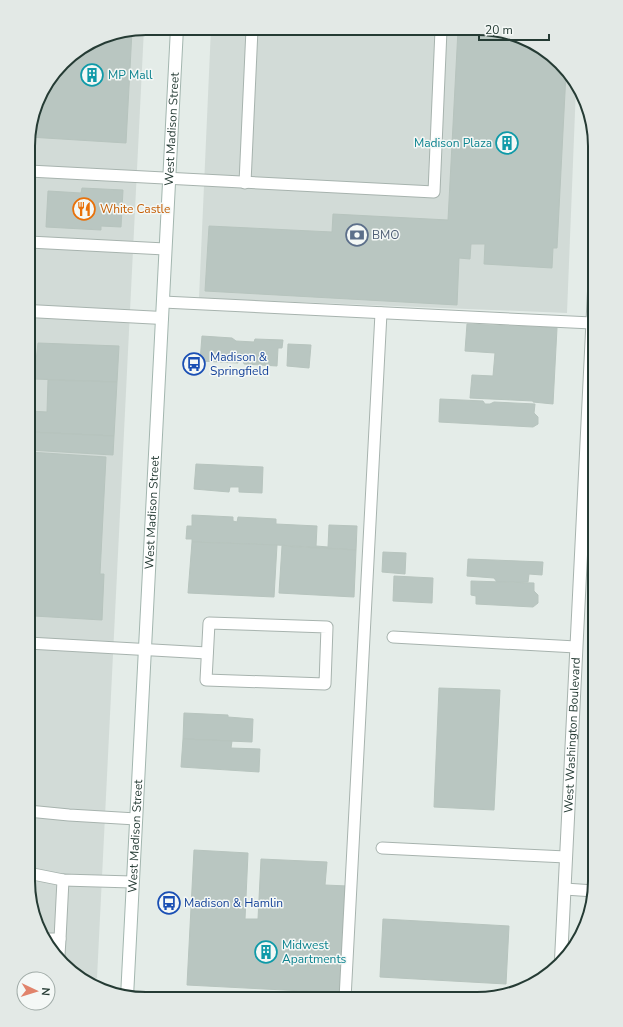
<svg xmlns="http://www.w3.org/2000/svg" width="623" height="1027" viewBox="0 0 623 1027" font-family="'Nunito Sans',sans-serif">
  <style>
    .built { fill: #d2dbd7 }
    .building { fill: #b9c6c1; stroke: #b7c4be }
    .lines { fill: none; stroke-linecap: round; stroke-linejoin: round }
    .service-casing { stroke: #a7b3ae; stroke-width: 13 }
    .minor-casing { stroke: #a7b3ae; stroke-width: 14 }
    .tertiary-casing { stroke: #a7b3ae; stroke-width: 14 }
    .secondary-casing { stroke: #a3b6af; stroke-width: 14 }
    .service { stroke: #fff; stroke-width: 11 }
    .minor { stroke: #fff; stroke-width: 12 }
    .tertiary { stroke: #fff; stroke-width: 12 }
    .secondary { stroke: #fff; stroke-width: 12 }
    .labels { text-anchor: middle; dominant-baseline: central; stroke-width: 3; stroke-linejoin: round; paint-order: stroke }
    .culture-label { font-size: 12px; fill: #0d838f; stroke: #f4f8f6; text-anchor: start }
    .street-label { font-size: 12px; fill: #253b34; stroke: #f4f8f6 }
    .food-label { font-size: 12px; fill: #c56008; stroke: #f4f8f6; text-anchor: start }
    .service-label { font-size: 12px; fill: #4e5e75; stroke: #f4f8f6; text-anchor: start }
    .transit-label { font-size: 12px; fill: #164399; stroke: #f4f8f6; text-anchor: start }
    .rim { fill: none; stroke: #253b34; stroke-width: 2 }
  </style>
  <rect width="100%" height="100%" fill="#e4ece8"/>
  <g class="built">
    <polygon points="144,28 97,978 92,982 74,975 37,926 28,881 29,130 40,93 68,57 101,37"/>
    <polygon points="211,28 500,30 555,57 576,87 567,313 199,298"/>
  </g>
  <g class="building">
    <polygon points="458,30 500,30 555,57 566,73 557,248 553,248 552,268 484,264 485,244 471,244 470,259 459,258 457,305 205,291 209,226 332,232 333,214 448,220"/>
    <polygon points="132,31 126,143 29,137 29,130 40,93 68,57 101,37"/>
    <polygon points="82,188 123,190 121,227 101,226 101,230 46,227 48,191 81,193"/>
    <polygon points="467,324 557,328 553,404 533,402 533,401 470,398 472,375 493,376 495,353 465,351"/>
    <polygon points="202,336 232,338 236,341 254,342 255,339 283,340 282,348 278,348 277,366 244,364 243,357 238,357 238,363 200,361"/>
    <polygon points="38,343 119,346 117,382 34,379"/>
    <polygon points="288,344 311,345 309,368 287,366"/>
    <polygon points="48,380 117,382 114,436 29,432 29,411 47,412"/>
    <polygon points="440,399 483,401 485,404 490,404 494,402 535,404 534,413 538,417 538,424 533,427 439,422"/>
    <polygon points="29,432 114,436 113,455 29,450"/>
    <polygon points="29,452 106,457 100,574 104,574 102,620 34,616 34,602 28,602"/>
    <polygon points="196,464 263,467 262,493 239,492 239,487 230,487 229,492 194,489"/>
    <polygon points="192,515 233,517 233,521 237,522 238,517 276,519 276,524 317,526 316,546 328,547 329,525 357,526 356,550 277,545 192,542 192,539 186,539 187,526 192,526"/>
    <polygon points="192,542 277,545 274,597 188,593"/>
    <polygon points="282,546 356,550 354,597 279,593"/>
    <polygon points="383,552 406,553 405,574 382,572"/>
    <polygon points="468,559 543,562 542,575 529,574 528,582 497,582 494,578 467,576"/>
    <polygon points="394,576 433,578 432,603 393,601"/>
    <polygon points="471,581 534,583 534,591 538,595 538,603 533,607 476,604 476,596 471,595"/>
    <polygon points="439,688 500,690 494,810 434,807"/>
    <polygon points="184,713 228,715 228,717 253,719 252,742 183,739"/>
    <polygon points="183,739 232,741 231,748 260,749 259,772 181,767"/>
    <polygon points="194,850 248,853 245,919 258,919 261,859 327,862 325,885 347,886 342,993 187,985"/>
    <polygon points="383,919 509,926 506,984 380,977"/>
  </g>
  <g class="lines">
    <g class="service-casing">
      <g id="service">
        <polyline points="29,171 434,192 441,30"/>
        <polyline points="245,183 252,29"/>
        <polyline points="29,242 165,249"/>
        <polyline points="163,302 592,323"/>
        <polygon points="209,623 327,627 325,684 206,680"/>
        <polyline points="393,637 576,647"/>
        <polyline points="28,643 207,653"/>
        <polyline points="28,811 69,815 136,819"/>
        <polyline points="382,848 566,857"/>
        <polyline points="28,873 63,880 132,882"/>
        <polyline points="565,889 594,891"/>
        <polyline points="46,939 60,939 63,880"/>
        <polyline points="59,955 60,939"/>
        <polyline points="345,999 381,313"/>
      </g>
    </g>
    <g class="minor-casing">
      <polyline id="minor" points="29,311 162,318"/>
    </g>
    <g class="tertiary-casing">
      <g id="tertiary">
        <path id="s1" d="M561,960L595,271"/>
      </g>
    </g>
    <g class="secondary-casing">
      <g id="secondary">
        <path id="s2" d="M127,997L177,28"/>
      </g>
    </g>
    <use href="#service" class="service"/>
    <use href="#minor" class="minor"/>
    <use href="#tertiary" class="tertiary"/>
    <use href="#secondary" class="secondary"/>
  </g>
  <defs>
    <g id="building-ring" transform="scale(1.15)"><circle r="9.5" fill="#f4f8f6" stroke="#0f9aa8" stroke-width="1.5"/><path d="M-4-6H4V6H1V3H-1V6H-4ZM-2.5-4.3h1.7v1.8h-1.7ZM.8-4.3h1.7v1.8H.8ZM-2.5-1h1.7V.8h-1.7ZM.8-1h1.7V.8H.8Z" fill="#0f9aa8"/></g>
    <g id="restaurant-ring" transform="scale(1.15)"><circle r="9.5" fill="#f4f8f6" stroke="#e8710a" stroke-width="1.5"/><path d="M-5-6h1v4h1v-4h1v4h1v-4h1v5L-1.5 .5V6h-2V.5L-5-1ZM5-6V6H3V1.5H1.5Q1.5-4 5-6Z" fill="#e8710a"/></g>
    <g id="bank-ring" transform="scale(1.15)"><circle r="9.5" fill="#f4f8f6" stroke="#5c6f8a" stroke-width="1.5"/><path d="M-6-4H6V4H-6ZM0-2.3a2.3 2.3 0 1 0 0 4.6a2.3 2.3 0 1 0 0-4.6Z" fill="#5c6f8a"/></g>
    <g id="bus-ring" transform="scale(1.15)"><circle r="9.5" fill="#f4f8f6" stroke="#1a4fb4" stroke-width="1.5"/><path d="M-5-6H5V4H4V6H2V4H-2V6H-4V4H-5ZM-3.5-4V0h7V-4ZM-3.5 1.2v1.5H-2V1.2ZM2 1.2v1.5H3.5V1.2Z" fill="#1a4fb4"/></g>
  </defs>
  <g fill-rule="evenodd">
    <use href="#building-ring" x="92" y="75"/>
    <use href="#building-ring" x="507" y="143"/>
    <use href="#restaurant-ring" x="84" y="209"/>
    <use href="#bank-ring" x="357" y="235"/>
    <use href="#bus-ring" x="194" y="364"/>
    <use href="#bus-ring" x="169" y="903"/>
    <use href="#building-ring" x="266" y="952"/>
  </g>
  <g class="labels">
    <g class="culture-label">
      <text x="108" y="75">MP Mall</text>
      <text x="492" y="143" text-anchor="end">Madison Plaza</text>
      <text x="282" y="945">Midwest<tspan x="282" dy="14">Apartments</tspan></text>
    </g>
    <g class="street-label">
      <text stroke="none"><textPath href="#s2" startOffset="869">West Madison Street</textPath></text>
      <text stroke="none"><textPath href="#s2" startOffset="485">West Madison Street</textPath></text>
      <text stroke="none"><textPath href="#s1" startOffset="225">West Washington Boulevard</textPath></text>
      <text stroke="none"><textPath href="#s2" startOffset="161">West Madison Street</textPath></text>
    </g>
    <g class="food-label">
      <text x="100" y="209">White Castle</text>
    </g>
    <g class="service-label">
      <text x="372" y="235">BMO</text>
    </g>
    <g class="transit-label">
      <text x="210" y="357">Madison &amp;<tspan x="210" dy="14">Springfield</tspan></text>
      <text x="184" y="903">Madison &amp; Hamlin</text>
    </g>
  </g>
  <path d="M0 0H623V1027H0ZM146 35H477A111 111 0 0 1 588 146V881A111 111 0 0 1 477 992H146A111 111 0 0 1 35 881V146A111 111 0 0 1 146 35Z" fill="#e3e9e6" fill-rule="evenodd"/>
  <path class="rim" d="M146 35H477A111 111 0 0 1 588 146V881A111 111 0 0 1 477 992H146A111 111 0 0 1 35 881V146A111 111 0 0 1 146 35Z"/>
  <g transform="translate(36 991) rotate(94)"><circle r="19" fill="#f4f8f6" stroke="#a1aca8"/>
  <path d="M0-3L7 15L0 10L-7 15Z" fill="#e1846c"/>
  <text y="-6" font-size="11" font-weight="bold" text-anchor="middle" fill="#253b34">N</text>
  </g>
  <path d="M479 34v6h70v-6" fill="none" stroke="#253b34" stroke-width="2"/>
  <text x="485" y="34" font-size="12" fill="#253b34" stroke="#f4f8f6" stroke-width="3" paint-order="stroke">20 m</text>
</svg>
